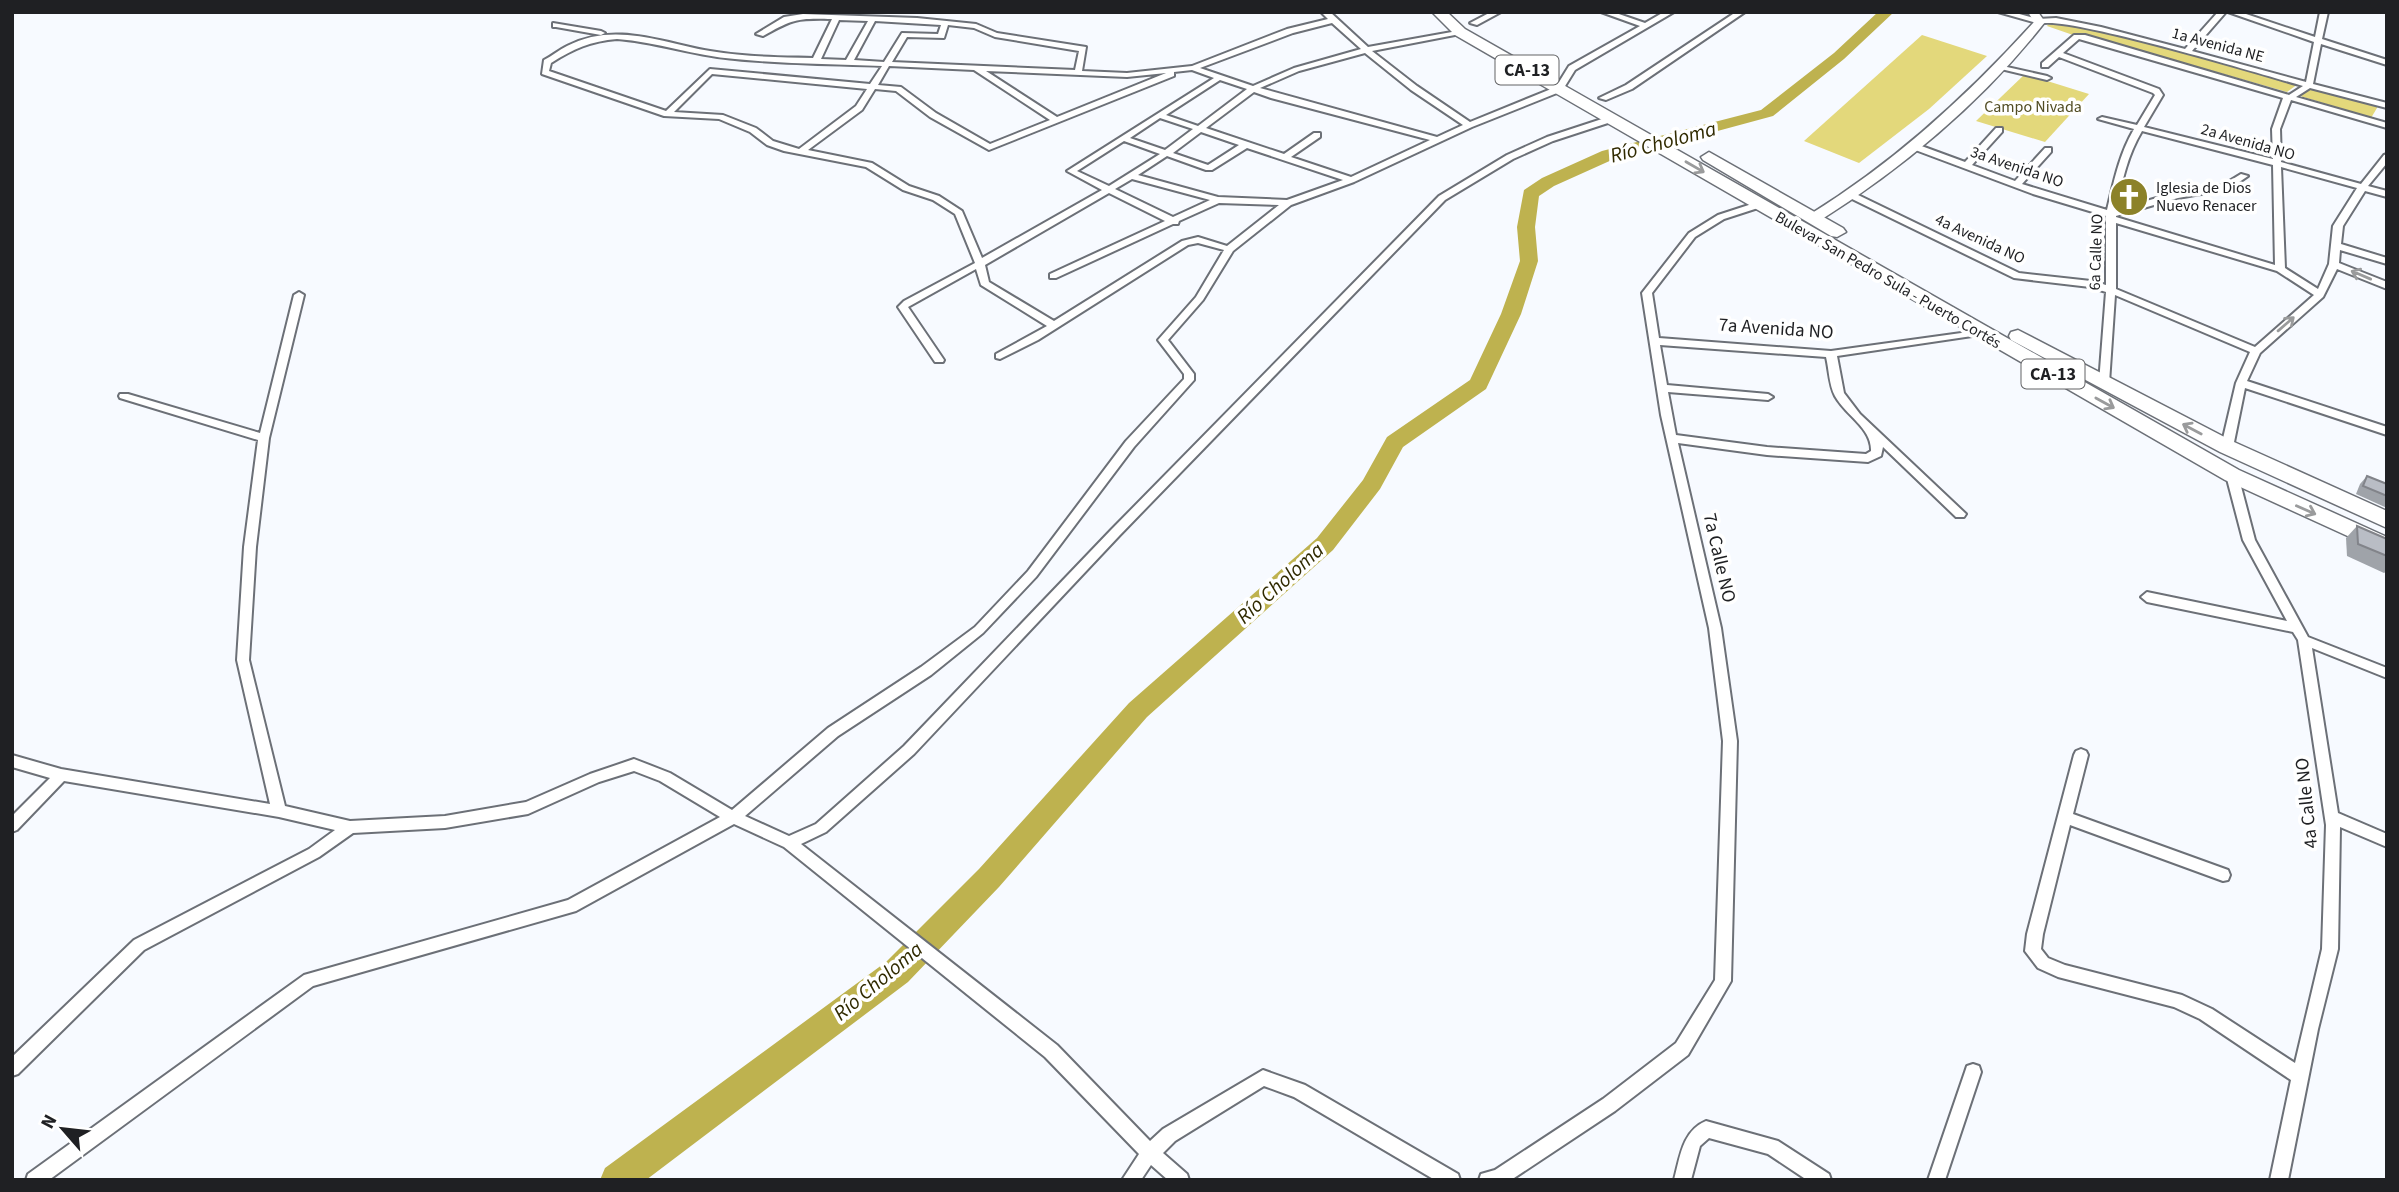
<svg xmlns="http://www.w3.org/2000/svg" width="2399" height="1192" viewBox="0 0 2399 1192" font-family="'Source Sans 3',sans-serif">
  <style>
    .green { fill: #e3d87b }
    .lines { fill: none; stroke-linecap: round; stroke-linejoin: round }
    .river { fill: #beb24f; fill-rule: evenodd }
    .street-casing { stroke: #6c7077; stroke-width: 4 }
    .secondary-casing { stroke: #6c7077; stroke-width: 3 }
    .highway-casing { stroke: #6c7077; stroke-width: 3 }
    .street { fill: #fff; fill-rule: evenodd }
    .secondary { fill: #fff; fill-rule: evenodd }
    .highway { fill: #fff; fill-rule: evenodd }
    .wall { fill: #9fa3a9 }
    .building { fill: #b9bdc5; stroke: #82848a; stroke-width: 2 }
    .oneway { stroke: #9a9b9c }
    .labels { text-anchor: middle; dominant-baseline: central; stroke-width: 7; stroke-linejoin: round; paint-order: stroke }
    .far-street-label { font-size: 16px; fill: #1f2023; stroke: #fff }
    .far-park-label { font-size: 16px; fill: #514c23; stroke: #fff }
    .far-poi-label { font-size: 16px; fill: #1f2023; stroke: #fff; text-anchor: start }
    .shield { fill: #fff; stroke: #626365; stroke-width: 2 }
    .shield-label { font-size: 18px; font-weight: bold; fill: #1f2023 }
    .street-label { font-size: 19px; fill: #1f2023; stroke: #fff }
    .water-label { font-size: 21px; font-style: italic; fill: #302a00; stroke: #fff }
  </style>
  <rect width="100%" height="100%" fill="#f7faff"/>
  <g class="green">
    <polygon points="2050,22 2116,34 2298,84 2287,92 2089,36 2073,35 2047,26"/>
    <polygon points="1922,35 1987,56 1929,109 1859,163 1804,141"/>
    <polygon points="2025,74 2089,94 2045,142 1976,121"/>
    <polygon points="2308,87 2377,107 2377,108 2371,118 2297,95"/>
  </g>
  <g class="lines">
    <polygon class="river" points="1878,12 1894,12 1844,59 1773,116 1614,159 1554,186 1539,196 1535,227 1538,261 1521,314 1486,389 1403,447 1380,489 1333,550 1147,717 999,887 908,982 646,1180 600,1180 605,1168 886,962 979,869 1129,703 1317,538 1363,480 1387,437 1470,380 1501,314 1520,261 1517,227 1524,190 1542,178 1602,151 1761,110 1834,53"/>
    <g class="street-casing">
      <g id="street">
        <path d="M1321,12H1330L1368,47L1463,30L1464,32L1460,34L1372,51L1417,86L1470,122L1556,87L1569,66L1640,26L1601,12H1613L1645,23L1664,12H1674L1575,70L1562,91L1472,127L1354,182L1291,205L1233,251L1203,300L1168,340L1194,374V380L1134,447L1036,577L983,633L931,675L838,736L745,816L789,836L816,824L904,746L1111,530L1439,196L1507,155L1547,137L1608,117H1614V121L1553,141L1513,159L1445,200L1119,536L914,754L826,832L801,844L1057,1045L1150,1141L1163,1129L1263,1070L1305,1085L1458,1174L1460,1180H1435L1294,1097L1264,1086L1175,1141L1163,1153L1187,1174L1189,1180H1168L1151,1165L1141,1180H1122L1139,1154L1045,1057L784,847L734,824L576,911L313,986L49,1180H26L28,1174L304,975L568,900L720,817L660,781L634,771L599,782L528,814L445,828L353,833L319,857L144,950L18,1074L12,1076V1057L134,940L309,849L335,830L279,817L64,781L17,830L12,832V816L50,778L12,767V755L61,769L270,804L237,660L244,547L258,440L120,398L119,396L120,394H128L260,433L294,295L299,292L304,295L269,438L256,547L249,660L285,806L350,821L445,816L526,802L590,774L634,759L670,773L732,810L828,728L921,667L975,627L1028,571L1126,441L1184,379V374L1158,340L1196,297L1224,250L1198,243L1188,245L1038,340L1000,359L996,358V354L1047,326L981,285L976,269L908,307L944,360L943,362H935L898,307L904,301L975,263L955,214L933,200L903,190L866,167L784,151L767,145L750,132L719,119L664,116L542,74L544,60C552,56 559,50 567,46C614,21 663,43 710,51C744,57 779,57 813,58L832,19C797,18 793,19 763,36L756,34L784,17L803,14L917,18L976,24L997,33L1086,47L1082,71L1127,73L1192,66L1287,29L1328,19ZM839,20L868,21L846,60L821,59ZM875,21L941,25L938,34L902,33L884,62L854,60ZM1332,23L1361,49L1294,68L1253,86L1200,68L1293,33ZM948,25L974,28L995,37L1079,51L1075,70L892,62L907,37L944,38ZM617,39C657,42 695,56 735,59C783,64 833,64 882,66L870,84L710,69L666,111L549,71L551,63C573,49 591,41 617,39ZM1365,53L1411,90L1463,125L1437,137L1260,88L1299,71ZM889,66L974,70L1050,120L990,144L936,113L901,87L878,85ZM1192,70L1214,78L1067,171L1102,190L982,258L962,211L939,196L909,186L872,163L808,150L862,110L875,89L896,91L930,117L989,150L1174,76V72ZM986,71L1127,77L1166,73L1057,117ZM712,74L867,89L856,106L799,149L773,141L756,128L723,115L674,112ZM1220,80L1247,89L1198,126L1166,115ZM1254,92L1271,98L1430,140L1351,177L1291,157L1320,137V133H1314L1284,154L1206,128ZM1160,118L1193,129L1165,150L1130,138ZM1201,132L1239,145L1208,165L1173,153ZM1124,141L1160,154L1109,186L1077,171ZM1247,148L1343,180L1287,200L1218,197L1138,175L1167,156L1206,170H1212ZM1132,179L1210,200L1173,217L1115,189ZM1109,193L1165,221L1050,274V278H1056L1173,224H1178L1179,221L1219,203L1279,205L1227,246L1198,237L1182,241L1054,321L989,282L985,265Z"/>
        <polygon points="1491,12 1501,12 1477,25 1470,23"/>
        <polygon points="1736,12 1745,12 1632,89 1606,100 1599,98 1626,85"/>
        <path d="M1998,12H2012L2038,19L2056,18L2101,27L2185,49L2218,12H2226L2192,51L2306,82L2314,42L2228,12H2240L2315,37L2320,12H2328L2322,39L2387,60V65L2321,44L2313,84L2387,103V108L2310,88L2296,97L2387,123V128L2291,100L2280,129L2281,162L2361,184L2384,155L2387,154V163L2368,186L2387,191V197L2365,191L2343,226L2341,244L2387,258V264L2340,250L2339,263L2387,282V289L2337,269L2323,297L2260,353L2247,381L2387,427V435L2245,388L2233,447L2227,451L2223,450L2221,447L2236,383L2250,352L2115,295L2109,383L2108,385H2100L2099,383L2106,292L2090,287L2014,278L1850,198V194H1856L2019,273L2091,281L2106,285V216L2033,194L1910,148V144H1916L1965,162L1996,128H2002V132L1972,165L2015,181L2045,148H2051V152L2022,184L2107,210C2114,181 2119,155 2134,129L2098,119L2102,117L2137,125L2155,95L2153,93L2059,57L2048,67H2042V63L2074,35H2085L2289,95L2303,86C2264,75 2063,14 2040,24ZM2079,39L2283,98L2272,129L2273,159L2144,127L2163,95L2159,89L2063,53ZM2142,131L2273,165L2275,265L2116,217V216L2178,198L2229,189L2248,176L2241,174L2223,185L2177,192L2116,210C2122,182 2127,156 2142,131ZM2281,167L2357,188L2333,226L2329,264L2318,289L2285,268ZM2116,223L2277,271L2314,295L2255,347L2116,289Z"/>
        <polygon points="553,23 601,31 605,33 601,35 556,27 553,27"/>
        <polygon points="1998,65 2047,76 2051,78 2047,80 2001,69 1998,69"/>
        <path d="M1758,202L1761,203V207L1724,219L1695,237L1652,293L1659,338L1831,351L1983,330V334L1979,335L1837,356L1844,393L1860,414L1966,514L1964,517H1956L1883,447L1881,456L1868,462L1767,455L1678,443L1721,628L1737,741L1731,981L1688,1055L1615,1111L1511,1180H1479L1481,1174L1495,1170L1603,1099L1676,1043L1715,980L1723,741L1709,628L1661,415L1642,293L1689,233L1718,215ZM1660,345L1826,357C1829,369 1829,385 1835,396C1846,416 1872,428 1871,451L1866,454L1767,447L1676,435L1668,392L1768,400L1773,397L1768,394L1667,385Z"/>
        <polygon points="2232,471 2238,475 2255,540 2308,637 2387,668 2387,678 2312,648 2338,813 2387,834 2387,847 2340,827 2338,949 2318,1029 2288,1180 2270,1180 2291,1080 2200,1019 2174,1007 2058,977 2038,968 2025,951 2027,934 2074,755 2076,751 2081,749 2086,751 2088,755 2073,814 2228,870 2230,875 2228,880 2223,881 2070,825 2043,934 2041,949 2048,958 2065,965 2182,995 2212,1009 2295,1063 2322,949 2326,825 2298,640 2293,632 2147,602 2141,597 2147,592 2287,621 2243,540 2226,475"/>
        <polygon points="1973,1064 1979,1066 1981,1072 1945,1180 1928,1180 1965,1072 1967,1066"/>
        <path d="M1706,1121L1778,1141L1829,1174L1831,1180H1807L1768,1154L1709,1138L1700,1146L1691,1180H1674C1680,1158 1682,1131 1706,1121Z"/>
      </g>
    </g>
    <g class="secondary-casing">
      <path id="secondary" d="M2028,12H2038L2045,22C1983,101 1903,168 1819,221H1809V215C1895,162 1967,96 2034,22Z"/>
    </g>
    <g class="highway-casing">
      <g id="highway">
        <polygon points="1432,12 1447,12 1465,29 2239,470 2387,537 2387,554 2225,480 1455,35"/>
        <polygon points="1709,152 1843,228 1846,232 1837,237 1831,236 1703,160 1701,157"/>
        <polygon points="2018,330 2234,442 2387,511 2387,528 2220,452 2011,340 2009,336 2011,332"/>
      </g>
    </g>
    <use href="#street" class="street"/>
    <use href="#secondary" class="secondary"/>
    <use href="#highway" class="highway"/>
  </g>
  <g class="wall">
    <polygon points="2367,476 2387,484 2387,508 2356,494 2360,484"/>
    <polygon points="2357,526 2387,539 2387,571 2384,573 2347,556 2346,538"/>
  </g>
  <g class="building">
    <polygon points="2367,476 2387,484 2387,496 2363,486"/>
    <polygon points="2357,526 2387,539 2387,556 2358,544"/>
  </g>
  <defs><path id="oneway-shaft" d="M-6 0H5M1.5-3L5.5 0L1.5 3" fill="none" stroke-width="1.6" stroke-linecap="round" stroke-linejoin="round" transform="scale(1.75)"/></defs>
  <g class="oneway">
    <use href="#oneway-shaft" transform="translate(1695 167) rotate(30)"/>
    <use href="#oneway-shaft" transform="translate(2361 275) rotate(-157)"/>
    <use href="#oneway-shaft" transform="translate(2286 324) rotate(-41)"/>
    <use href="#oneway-shaft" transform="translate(2105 403) rotate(29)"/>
    <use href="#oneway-shaft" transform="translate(2192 429) rotate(-152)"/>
    <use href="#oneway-shaft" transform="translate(2306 510) rotate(24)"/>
  </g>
  <defs>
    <g id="church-disc" transform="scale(2.0125)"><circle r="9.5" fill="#8c8229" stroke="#fff"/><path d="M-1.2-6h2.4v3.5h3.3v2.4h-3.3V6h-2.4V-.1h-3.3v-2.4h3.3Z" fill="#fff"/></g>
  </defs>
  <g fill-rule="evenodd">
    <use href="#church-disc" x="2129" y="197"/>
  </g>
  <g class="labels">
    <g class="far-street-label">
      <text transform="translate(2218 45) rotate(15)">1a Avenida NE</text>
      <text transform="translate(2248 142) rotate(16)">2a Avenida NO</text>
      <text transform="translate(2017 167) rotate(19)">3a Avenida NO</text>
      <text transform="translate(1980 239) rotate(25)">4a Avenida NO</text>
      <text transform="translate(2096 252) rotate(-88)">6a Calle NO</text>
      <text transform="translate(1888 280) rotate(30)">Bulevar San Pedro Sula - Puerto Cortés</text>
    </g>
    <g class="far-park-label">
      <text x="2033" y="107">Campo Nivada</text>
    </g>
    <g class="far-poi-label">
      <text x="2156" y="188">Iglesia de Dios<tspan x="2156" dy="18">Nuevo Renacer</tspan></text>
    </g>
    <g class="shield">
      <rect x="1495.5" y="55.5" width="63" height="29" rx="5"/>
      <rect x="2021.5" y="359.5" width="63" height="29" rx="5"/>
    </g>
    <g class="shield-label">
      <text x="1527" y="70">CA-13</text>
      <text x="2053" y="374">CA-13</text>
    </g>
    <g class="street-label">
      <text transform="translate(1776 329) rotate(4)">7a Avenida NO</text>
      <text transform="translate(1719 558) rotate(77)">7a Calle NO</text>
      <text transform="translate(2307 803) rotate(-96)">4a Calle NO</text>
    </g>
    <g class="water-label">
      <text transform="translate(1663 142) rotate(-15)">Río Choloma</text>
      <text transform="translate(1280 583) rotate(-42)">Río Choloma</text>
      <text transform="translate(878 981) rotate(-40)">Río Choloma</text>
    </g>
  </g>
  <rect width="2399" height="1192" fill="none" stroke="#1f2023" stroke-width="28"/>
  <g transform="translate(63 1129) rotate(298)" stroke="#ffffff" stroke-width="5" paint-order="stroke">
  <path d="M0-5L12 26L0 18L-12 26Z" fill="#1f2023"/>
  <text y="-10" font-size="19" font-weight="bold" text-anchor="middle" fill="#1f2023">N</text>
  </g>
</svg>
